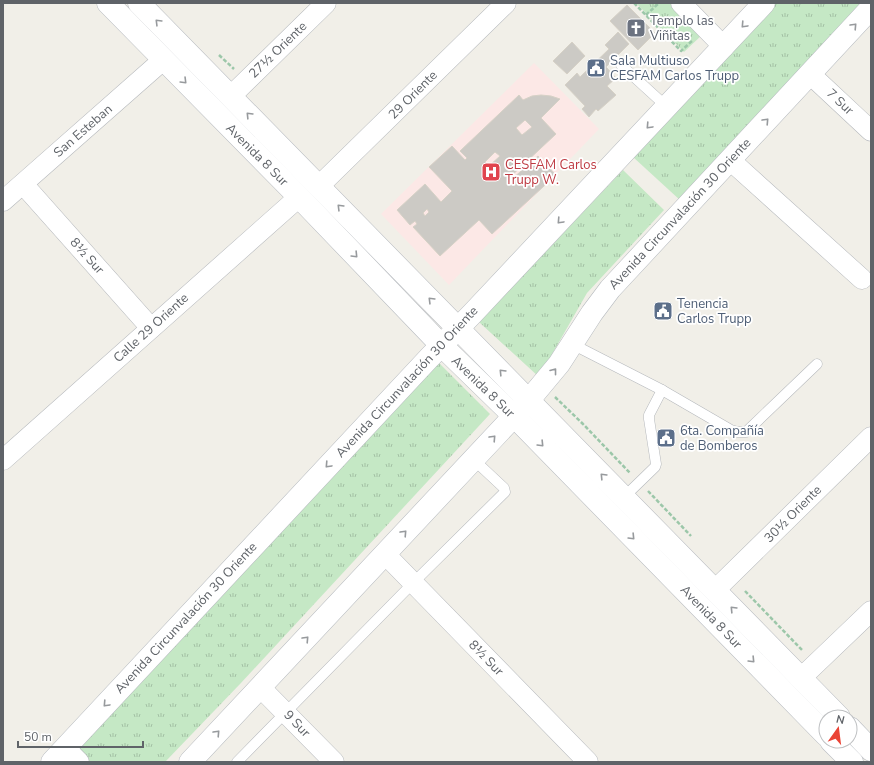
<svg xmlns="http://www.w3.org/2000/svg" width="874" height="765" viewBox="0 0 874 765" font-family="'Nunito Sans',sans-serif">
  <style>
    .medical { fill: #fce8e6 }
    .park { fill: url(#park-tufts) }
    .building { fill: #cccac5; stroke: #d6d1c6; fill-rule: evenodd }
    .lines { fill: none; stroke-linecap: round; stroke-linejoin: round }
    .lane-casing { stroke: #b5b8bc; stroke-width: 11 }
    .street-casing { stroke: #b5b8bc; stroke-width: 21 }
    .secondary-casing { stroke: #b6babf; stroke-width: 23 }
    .path { stroke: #9cc7a9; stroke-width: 2.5; stroke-dasharray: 4 2; stroke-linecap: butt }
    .lane { stroke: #fff; stroke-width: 10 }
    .street { stroke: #fff; stroke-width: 20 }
    .secondary { stroke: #fff; stroke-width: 22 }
    .oneway { stroke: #979a9d }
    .labels { text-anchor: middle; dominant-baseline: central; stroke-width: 3.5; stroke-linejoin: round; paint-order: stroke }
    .worship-label { font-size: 13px; fill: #5b616d; stroke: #fff; text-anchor: start }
    .street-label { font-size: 13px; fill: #5f6368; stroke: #fff }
    .service-label { font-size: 13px; fill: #4e5e75; stroke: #fff; text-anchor: start }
    .health-label { font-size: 13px; fill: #be3a42; stroke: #fff; text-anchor: start }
  </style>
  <defs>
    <pattern id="park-tufts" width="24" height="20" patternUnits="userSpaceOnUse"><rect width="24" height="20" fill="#c5e8c5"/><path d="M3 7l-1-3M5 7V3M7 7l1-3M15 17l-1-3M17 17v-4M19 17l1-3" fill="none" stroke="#a3c0a4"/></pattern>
  </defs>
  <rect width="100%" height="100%" fill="#f1efe8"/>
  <polygon class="medical" points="534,63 599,129 449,285 381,214"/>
  <g class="park">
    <polygon points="636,3 674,3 703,34 684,52"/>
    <polygon points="776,3 863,3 681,201 633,157"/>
    <polygon points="623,170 664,210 587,293 539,377 479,322"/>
    <polygon points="438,362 490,414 240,684 165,762 64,762"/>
  </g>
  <g class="building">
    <polygon points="627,5 655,33 638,50 610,21"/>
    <polygon points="618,32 629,44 606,67 616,78 607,86 616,95 598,111 596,109 589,117 582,109 585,106 565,85 577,73 580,77 609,49 605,45"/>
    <polygon points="572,42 585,56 567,74 553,61"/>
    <path d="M519,95L523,100L532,96L541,95L551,96L560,99L541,118L556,134L509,178L511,180L538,156L556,175L492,234L479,220L440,256L413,227L417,224L415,221L410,225L397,210L425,184L441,202L452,191L429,167L452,146L465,160L467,158L460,151ZM525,120L532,127L522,135L516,128ZM495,152L500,156L489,166L485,162ZM427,209L429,212L425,216L423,213Z"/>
  </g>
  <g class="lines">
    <g class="lane-casing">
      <g id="lane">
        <polyline points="621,65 667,107"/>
        <polyline points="572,344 662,390"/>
        <polyline points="622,499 655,467 656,464 649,419 649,415 662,390 731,430 738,432 746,432 817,364"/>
        <polyline points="237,762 413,583 505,492 504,488 473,459"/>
      </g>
    </g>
    <g class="street-casing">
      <g id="street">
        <polyline points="681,3 724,47"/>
        <polyline points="810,74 871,131"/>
        <polyline points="231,96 326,3"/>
        <polyline points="730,160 862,279"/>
        <polyline points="23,184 151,328"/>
        <polyline points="319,186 506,3"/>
        <polyline points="3,201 163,60"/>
        <polyline points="3,460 299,197"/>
        <polyline points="385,554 588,762"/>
        <polyline points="715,590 871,437"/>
        <polyline points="801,678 871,611"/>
        <polyline points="260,687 334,762"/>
        <polyline points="65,748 79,762"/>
      </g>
    </g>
    <g class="secondary-casing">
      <g id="secondary">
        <polyline points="108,3 299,197 441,345 514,416 826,735"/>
        <polyline points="139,3 839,717"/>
        <polyline points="850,728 871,750"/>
        <polyline points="831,741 852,762"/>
        <polyline points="52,762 429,358 472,314 764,3"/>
        <polyline points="190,762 529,400 559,364 592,313 610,289 871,8"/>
      </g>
    </g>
    <g class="path">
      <polyline points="634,3 681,51 693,40"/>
      <polyline points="646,15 659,3"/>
      <polyline points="219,55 234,69"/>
      <polyline points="555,397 583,424 630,473"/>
      <polyline points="648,491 691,536"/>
      <polyline points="745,591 803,651"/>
    </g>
    <use href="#lane" class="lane"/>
    <use href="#street" class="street"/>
    <use href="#secondary" class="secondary"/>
  </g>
  <defs><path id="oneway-chevron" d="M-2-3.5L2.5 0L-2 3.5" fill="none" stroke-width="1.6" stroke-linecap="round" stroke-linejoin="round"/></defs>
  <g class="oneway">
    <use href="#oneway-chevron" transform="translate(158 22) rotate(-135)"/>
    <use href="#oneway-chevron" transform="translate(744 25) rotate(133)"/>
    <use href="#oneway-chevron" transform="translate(854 26) rotate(-47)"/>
    <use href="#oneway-chevron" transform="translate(184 81) rotate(45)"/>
    <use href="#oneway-chevron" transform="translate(249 115) rotate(-134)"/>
    <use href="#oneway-chevron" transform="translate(766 121) rotate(-47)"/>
    <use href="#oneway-chevron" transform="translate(649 126) rotate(133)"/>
    <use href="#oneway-chevron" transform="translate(340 207) rotate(-135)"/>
    <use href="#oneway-chevron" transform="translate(560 221) rotate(133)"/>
    <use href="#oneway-chevron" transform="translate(355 255) rotate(46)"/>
    <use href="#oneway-chevron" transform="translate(431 300) rotate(-135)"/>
    <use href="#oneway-chevron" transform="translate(554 371) rotate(-52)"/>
    <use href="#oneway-chevron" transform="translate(502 372) rotate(-134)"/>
    <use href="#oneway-chevron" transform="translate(493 438) rotate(-47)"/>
    <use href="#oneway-chevron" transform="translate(541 444) rotate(46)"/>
    <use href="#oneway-chevron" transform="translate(328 465) rotate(133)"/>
    <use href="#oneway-chevron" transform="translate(603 476) rotate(-134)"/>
    <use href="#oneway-chevron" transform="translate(404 533) rotate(-47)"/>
    <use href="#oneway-chevron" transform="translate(632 537) rotate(46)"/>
    <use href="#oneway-chevron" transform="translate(733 609) rotate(-134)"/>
    <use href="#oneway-chevron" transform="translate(306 639) rotate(-47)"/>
    <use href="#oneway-chevron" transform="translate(752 660) rotate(46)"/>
    <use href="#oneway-chevron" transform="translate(106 704) rotate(133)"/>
    <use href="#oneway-chevron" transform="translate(217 733) rotate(-47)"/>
  </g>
  <defs>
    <g id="church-square" transform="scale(1)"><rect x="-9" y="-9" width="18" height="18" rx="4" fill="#6b7280" stroke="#fff"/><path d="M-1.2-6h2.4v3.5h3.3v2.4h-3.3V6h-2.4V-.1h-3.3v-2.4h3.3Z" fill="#fff"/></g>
    <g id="civic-square" transform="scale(1)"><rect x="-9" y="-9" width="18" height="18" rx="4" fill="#5c6f8a" stroke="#fff"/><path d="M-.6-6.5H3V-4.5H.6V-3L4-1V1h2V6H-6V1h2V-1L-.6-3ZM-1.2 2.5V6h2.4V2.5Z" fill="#fff"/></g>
    <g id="hospital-square" transform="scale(1)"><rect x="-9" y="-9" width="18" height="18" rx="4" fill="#e0444e" stroke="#fff"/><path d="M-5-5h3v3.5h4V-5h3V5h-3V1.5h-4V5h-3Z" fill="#fff"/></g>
  </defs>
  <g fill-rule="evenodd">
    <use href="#church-square" x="636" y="28"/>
    <use href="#civic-square" x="596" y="68"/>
    <use href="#hospital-square" x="491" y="172"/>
    <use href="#civic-square" x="663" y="311"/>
    <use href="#civic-square" x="666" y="438"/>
  </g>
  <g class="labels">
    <g class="worship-label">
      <text x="650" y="21">Templo las<tspan x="650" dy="15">Viñitas</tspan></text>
    </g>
    <g class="street-label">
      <text transform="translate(278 50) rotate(-44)">27½ Oriente</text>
      <text transform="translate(413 95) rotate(-45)">29 Oriente</text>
      <text transform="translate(840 102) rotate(43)">7 Sur</text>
      <text transform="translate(83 131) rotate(-41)">San Esteban</text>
      <text transform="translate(257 155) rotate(45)">Avenida 8 Sur</text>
      <text transform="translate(680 214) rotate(-47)">Avenida Circunvalación 30 Oriente</text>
      <text transform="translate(87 256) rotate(48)">8½ Sur</text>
      <text transform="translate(151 328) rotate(-42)">Calle 29 Oriente</text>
      <text transform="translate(407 382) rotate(-47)">Avenida Circunvalación 30 Oriente</text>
      <text transform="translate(483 387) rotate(44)">Avenida 8 Sur</text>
      <text transform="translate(793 514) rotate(-45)">30½ Oriente</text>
      <text transform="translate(711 617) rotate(46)">Avenida 8 Sur</text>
      <text transform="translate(186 618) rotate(-47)">Avenida Circunvalación 30 Oriente</text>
      <text transform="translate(486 658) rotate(46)">8½ Sur</text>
      <text transform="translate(297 724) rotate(46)">9 Sur</text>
    </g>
    <g class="service-label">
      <text x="610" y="61">Sala Multiuso<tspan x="610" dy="15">CESFAM Carlos Trupp</tspan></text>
      <text x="677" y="304">Tenencia<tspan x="677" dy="15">Carlos Trupp</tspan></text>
      <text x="680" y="431">6ta. Compañía<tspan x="680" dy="15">de Bomberos</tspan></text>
    </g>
    <g class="health-label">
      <text x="505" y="165">CESFAM Carlos<tspan x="505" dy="15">Trupp W.</tspan></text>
    </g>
  </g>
  <rect width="874" height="765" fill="none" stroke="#5f6368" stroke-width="8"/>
  <g transform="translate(838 729) rotate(14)"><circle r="19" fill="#ffffff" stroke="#bfc1c3"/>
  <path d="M0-3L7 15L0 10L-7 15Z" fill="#ea4335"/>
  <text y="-6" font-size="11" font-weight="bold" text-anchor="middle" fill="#5f6368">N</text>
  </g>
  <path d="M18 741v6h125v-6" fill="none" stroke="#5f6368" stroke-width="2"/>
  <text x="24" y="741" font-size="12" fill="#5f6368" stroke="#ffffff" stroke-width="3" paint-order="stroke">50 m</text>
</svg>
